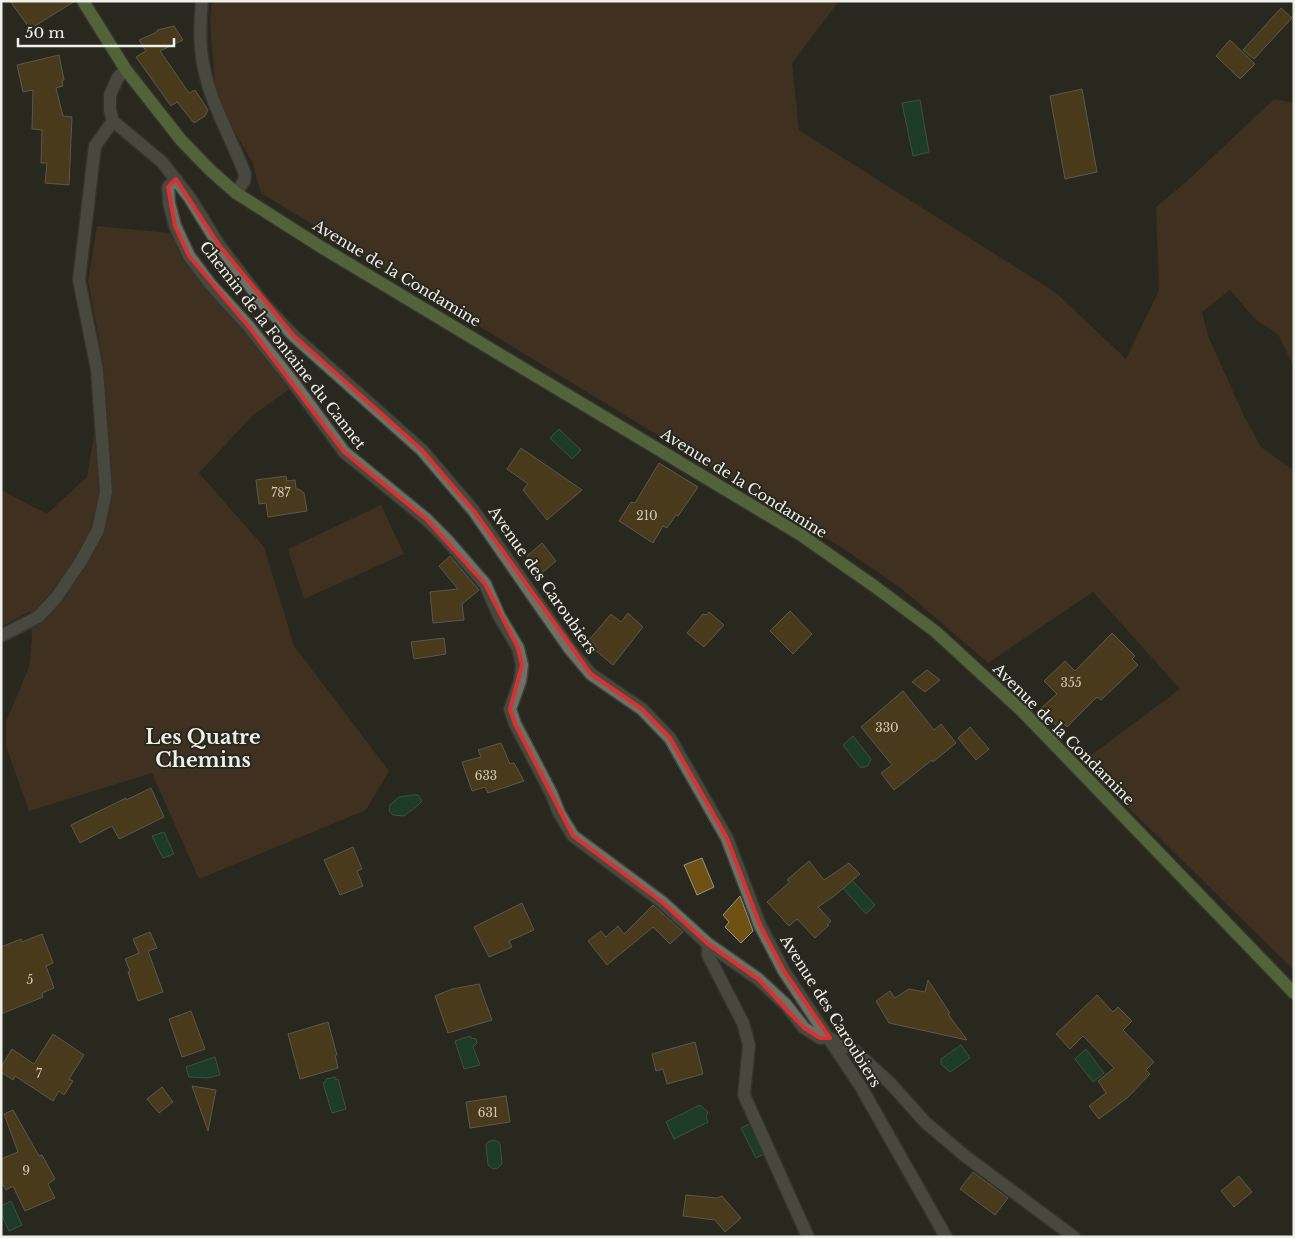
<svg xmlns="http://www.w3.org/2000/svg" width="1295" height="1238" viewBox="0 0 1295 1238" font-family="'Libre Baskerville',serif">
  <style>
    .green { fill: #5e3a20 }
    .water { fill: #115434; stroke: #54836b }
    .building { fill: #705114; stroke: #979188 }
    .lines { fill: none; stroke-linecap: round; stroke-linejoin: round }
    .minor-casing { stroke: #42423b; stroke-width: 15 }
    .major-casing { stroke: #42423b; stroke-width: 15 }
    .minor { stroke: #6f6f66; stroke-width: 12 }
    .major { stroke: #85ab5a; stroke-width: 12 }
    .marked { fill: none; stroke: #d73232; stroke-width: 4; stroke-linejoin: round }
    .labels { text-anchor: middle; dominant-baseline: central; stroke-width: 4; stroke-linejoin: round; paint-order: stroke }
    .number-label { font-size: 12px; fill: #d0c8b5 }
    .street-label { font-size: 15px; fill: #f0f0eb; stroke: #28281f }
    .district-label { font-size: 20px; font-weight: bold; fill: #f0f0eb; stroke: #28281f }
  </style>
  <rect width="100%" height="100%" fill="#28281f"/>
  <g class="green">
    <polygon points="212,1 839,1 792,63 799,130 1055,292 1126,359 1159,290 1156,207 1185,183 1274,99 1294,103 1294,367 1278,334 1256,320 1230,290 1202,312 1208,336 1245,418 1261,447 1294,471 1294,970 1082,762 1180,689 1093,592 988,663 902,589 844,549 261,193 253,164 216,98 210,22"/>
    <polygon points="97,226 170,233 295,385 252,416 199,473 264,547 294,646 389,771 366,810 199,879 152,773 29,811 6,746 6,722 29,667 32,639 30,611 1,627 1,490 47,514 87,477 105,371 88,281"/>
    <polygon points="381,505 404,554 304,599 288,549"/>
  </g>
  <g class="water">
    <polygon points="920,100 929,152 913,156 902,103"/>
    <polygon points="559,429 581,450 572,459 550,438"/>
    <path d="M853,736L871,759C869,766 867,768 860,767L843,745Z"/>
    <path d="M412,795H418L422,801C417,807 410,811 404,816L393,815L389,811L390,805L399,797Z"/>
    <polygon points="164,832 174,854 163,858 152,836"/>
    <polygon points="850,878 875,905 866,914 841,886"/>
    <polygon points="470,1036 471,1038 476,1039 477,1043 473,1047 480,1065 464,1069 455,1041"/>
    <polygon points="961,1045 970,1058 950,1072 941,1064 941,1059"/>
    <polygon points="1086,1049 1104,1073 1093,1082 1075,1059"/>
    <polygon points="215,1057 220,1075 208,1078 189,1077 186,1067"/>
    <polygon points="335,1077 335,1080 338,1079 346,1109 332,1113 323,1083 326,1082 326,1079"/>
    <polygon points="700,1105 708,1112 706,1117 708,1122 674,1139 666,1122"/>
    <polygon points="751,1123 766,1153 756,1158 741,1128"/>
    <polygon points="494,1140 500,1143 502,1164 498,1168 493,1169 488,1165 486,1145 488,1142"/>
    <polygon points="11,1201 22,1225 9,1231 1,1213 1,1206"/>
  </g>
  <g class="building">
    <polygon points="10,1 75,1 30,29"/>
    <polygon points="1281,8 1292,18 1254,59 1243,50"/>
    <polygon points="174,26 183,40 160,51 189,93 195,90 208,110 205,116 194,123 177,102 171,106 136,57 146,51 139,40 157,32 157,30"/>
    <polygon points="1230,40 1255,64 1240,79 1216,56"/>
    <polygon points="59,55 64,80 62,80 63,86 56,88 63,116 72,117 69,185 45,183 47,163 41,163 42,130 32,129 33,90 23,92 17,65"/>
    <polygon points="1082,89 1097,172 1065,179 1050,96"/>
    <polygon points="521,448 582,490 547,520 523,490 528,484 507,469"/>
    <polygon points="659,463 698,487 678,516 676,515 667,528 663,526 653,543 619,521 631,502 635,503"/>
    <polygon points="286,476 287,481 295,480 296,489 299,489 304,493 307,511 268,517 266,503 259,504 256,480"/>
    <polygon points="542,543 556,561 541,574 527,556"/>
    <polygon points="450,556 479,590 462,604 464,620 433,623 430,592 458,589 439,566"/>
    <polygon points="790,611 812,634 793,654 770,631"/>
    <polygon points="709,612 724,625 704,647 687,633 703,614 706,615"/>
    <polygon points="628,613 643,627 613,665 594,649 596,645 589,640 611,614 621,622"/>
    <polygon points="1112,633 1135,656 1132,659 1138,665 1101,700 1097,697 1067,727 1063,723 1058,727 1040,709 1057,694 1044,681 1065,661 1075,671"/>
    <polygon points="444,638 446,654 414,659 411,642"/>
    <polygon points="927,670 940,680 925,692 912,682"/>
    <polygon points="903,691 934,730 941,724 956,743 933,762 932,760 894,790 881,773 892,765 861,727"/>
    <polygon points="970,727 989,749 976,760 958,738"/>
    <polygon points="501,743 510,764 514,763 524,781 488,793 485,787 472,791 462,762 481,757 478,750"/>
    <polygon points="151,788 164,817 119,839 112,826 80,843 71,825 126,798 126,800"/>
    <polygon points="353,847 362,869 357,871 363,886 340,895 324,860"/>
    <polygon points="702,858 714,887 697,895 684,865"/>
    <polygon points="809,861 824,880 849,863 860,874 833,897 818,907 831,921 827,924 829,925 815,938 797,919 789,926 767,902 790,882 787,880"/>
    <polygon points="740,896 753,931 741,943 725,927 729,922 723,915"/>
    <polygon points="522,903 534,930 509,941 512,947 489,957 474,927"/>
    <polygon points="653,905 683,932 670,944 653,927 607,965 588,941 601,931 606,937 618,926 624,934"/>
    <polygon points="150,932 157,948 148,951 163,992 138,1001 128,972 130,971 125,959 139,953 133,939"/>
    <polygon points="42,934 53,963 46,966 54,988 42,993 43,997 1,1014 1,947 21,939 22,942"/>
    <polygon points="928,980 950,1013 948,1014 967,1040 889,1023 876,1001 890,991 895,998 909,989 925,992"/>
    <polygon points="479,984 492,1020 448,1033 435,996 452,989"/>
    <polygon points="1097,995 1113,1012 1118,1007 1132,1021 1123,1030 1154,1062 1146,1070 1150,1074 1127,1098 1099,1119 1089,1106 1106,1093 1098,1081 1114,1068 1083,1036 1070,1049 1056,1034"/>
    <polygon points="191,1011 205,1049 182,1057 169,1019"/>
    <polygon points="328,1022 337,1055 335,1055 338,1068 300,1079 288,1034"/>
    <polygon points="53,1034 84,1055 69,1079 73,1081 64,1095 59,1091 53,1101 15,1076 13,1080 1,1072 1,1067 12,1049 34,1064"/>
    <polygon points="695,1042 703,1074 667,1084 663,1069 656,1071 652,1054"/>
    <polygon points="192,1086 216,1090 208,1131"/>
    <polygon points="162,1087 173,1102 159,1113 147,1099"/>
    <polygon points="506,1096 510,1122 470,1128 466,1102"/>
    <polygon points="13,1110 39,1156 42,1155 55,1179 48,1184 55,1198 25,1211 13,1186 6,1190 1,1181 1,1159 18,1152 4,1114"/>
    <polygon points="973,1172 1008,1198 995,1215 960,1189"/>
    <polygon points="1239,1176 1252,1192 1234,1207 1221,1191"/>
    <polygon points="686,1195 717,1198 722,1196 741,1218 725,1232 715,1220 683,1216"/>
  </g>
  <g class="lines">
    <g class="minor-casing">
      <g id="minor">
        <path d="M202,1C200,21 199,43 203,63C209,101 231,137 245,174L244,181L236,193"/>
        <polyline points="126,70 118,77 110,95 110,110 113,121 162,162 190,198 219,245 264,304 294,336 422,450 474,511 570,649 591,674 642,709 670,738 727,838 760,925 784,971 861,1087 946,1237"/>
        <polyline points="176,179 168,187 169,203 175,226 189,256 210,284 249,327 295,385 344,452 426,519 446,539 485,584 499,616 518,648 522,665 520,681 510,709 515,724 551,793 559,813 573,836 662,902 708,944 708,955 743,1023 749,1045 744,1095 808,1237"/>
        <polyline points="1,636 38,617 56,598 81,561 98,530 106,492 97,370 79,280 95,146 113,121"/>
        <polyline points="708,944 758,979 786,1005 804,1028 820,1038 830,1038 854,1050 891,1084 925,1122 965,1156 1074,1237"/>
      </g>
    </g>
    <g class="major-casing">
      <polyline id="major" points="83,1 126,70 181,140 209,169 236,193 321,247 801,535 874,586 936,632 1023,712 1294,993"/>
    </g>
    <use href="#minor" class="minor"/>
    <use href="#major" class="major"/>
  </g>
  <path d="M0 0H1295V1238H0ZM176,179L219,245L294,336L422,450L474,511L591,674L642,709L670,738L727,838L760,925L784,971L830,1038H820L804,1028L758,979L708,944L662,902L573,836L515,724L510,709L522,665L518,648L485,584L426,519L344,452L249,327L189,256L175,226L168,187Z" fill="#28281f" fill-opacity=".55" fill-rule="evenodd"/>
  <path class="marked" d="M176,179L219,245L294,336L422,450L474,511L591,674L642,709L670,738L727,838L760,925L784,971L830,1038H820L804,1028L758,979L708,944L662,902L573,836L515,724L510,709L522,665L518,648L485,584L426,519L344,452L249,327L189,256L175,226L168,187Z"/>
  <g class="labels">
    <g class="number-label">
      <text x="281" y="492">787</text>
      <text x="647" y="515">210</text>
      <text x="1071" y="682">355</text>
      <text x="887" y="727">330</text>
      <text x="486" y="775">633</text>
      <text x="30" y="979">5</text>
      <text x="39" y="1073">7</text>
      <text x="488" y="1112">631</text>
      <text x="26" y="1170">9</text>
    </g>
    <g class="street-label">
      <text transform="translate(397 273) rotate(31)">Avenue de la Condamine</text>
      <text transform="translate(283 345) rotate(52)">Chemin de la Fontaine du Cannet</text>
      <text transform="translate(744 483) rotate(32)">Avenue de la Condamine</text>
      <text transform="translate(543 580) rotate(55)">Avenue des Caroubiers</text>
      <text transform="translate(1064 734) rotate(45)">Avenue de la Condamine</text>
      <text transform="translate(831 1011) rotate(58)">Avenue des Caroubiers</text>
    </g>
    <g class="district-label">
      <text x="203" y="737">Les Quatre<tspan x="203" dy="23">Chemins</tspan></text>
    </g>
  </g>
  <rect width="1295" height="1238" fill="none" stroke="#f0f0eb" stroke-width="5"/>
  <path d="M18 38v8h156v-8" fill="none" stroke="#f0f0eb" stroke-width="2.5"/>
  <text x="25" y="38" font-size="15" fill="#f0f0eb" stroke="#28281f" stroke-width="4" paint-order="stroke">50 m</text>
</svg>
